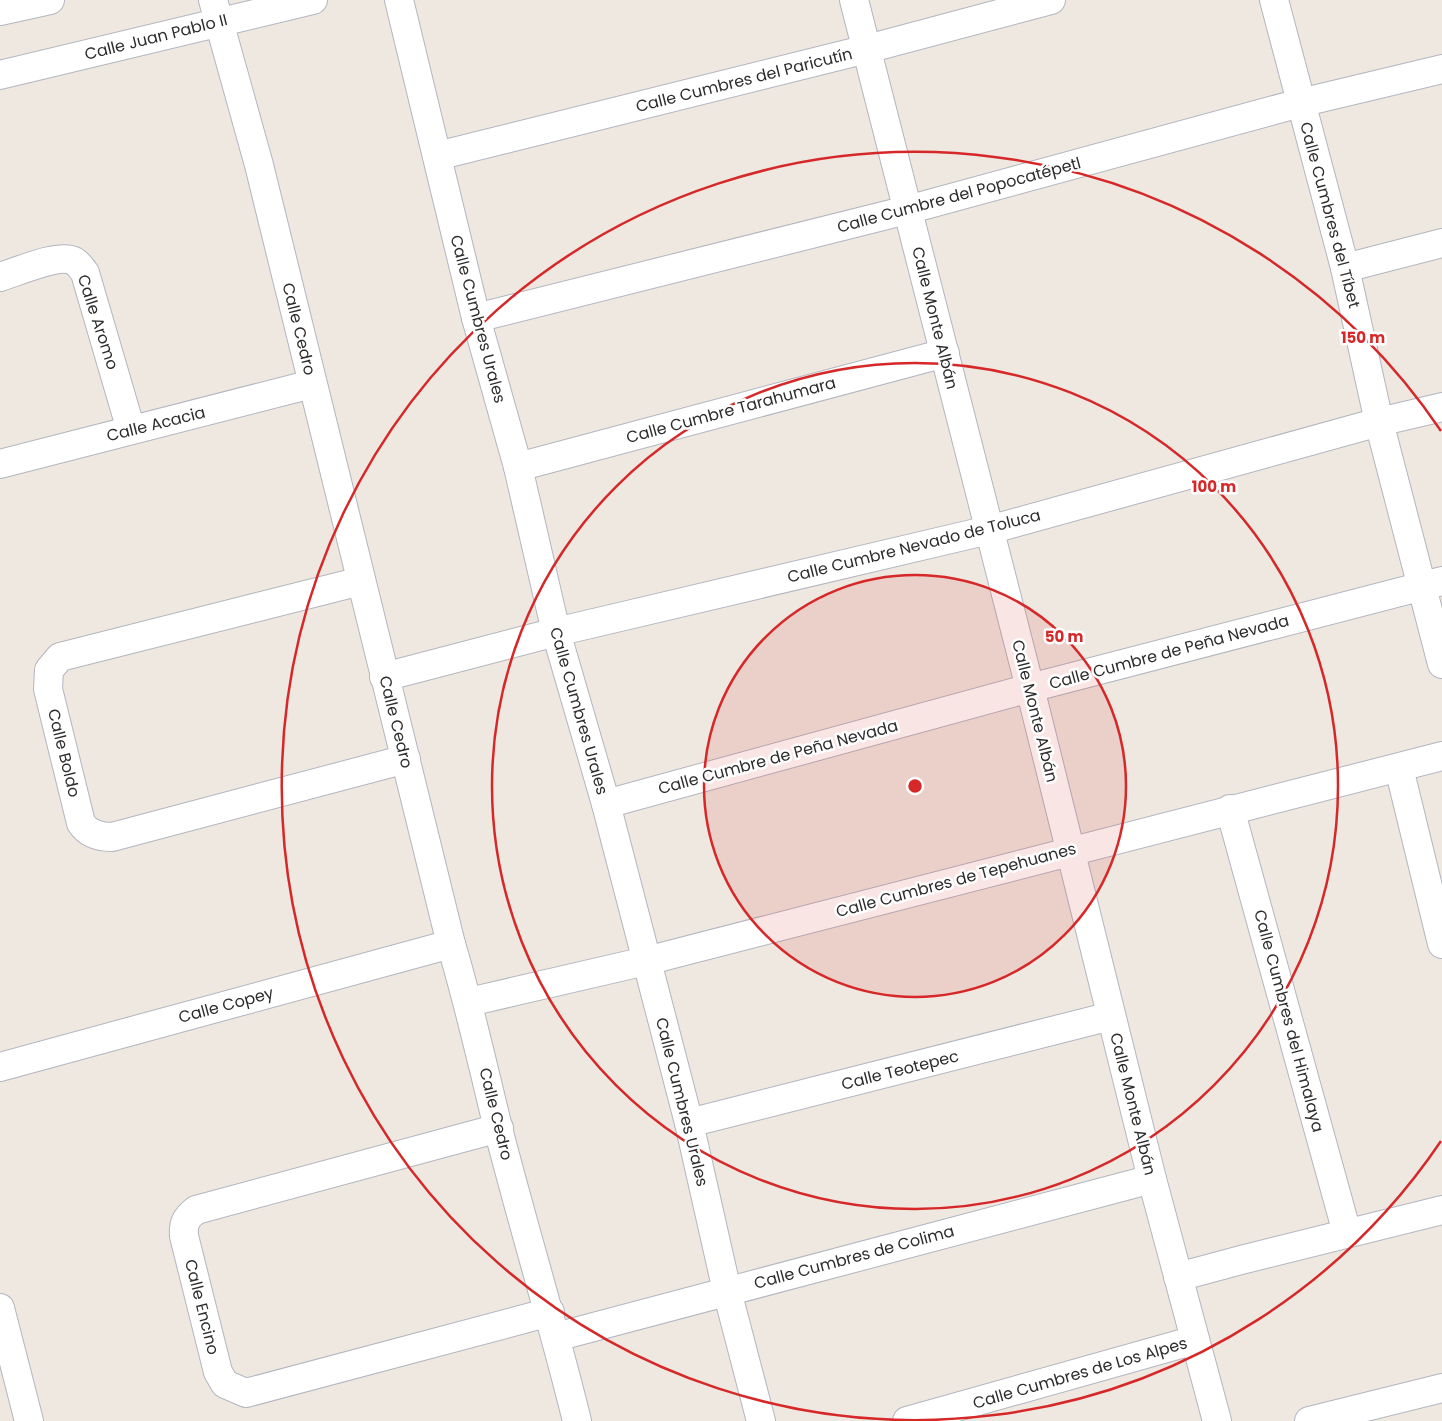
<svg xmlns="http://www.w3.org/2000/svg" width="1442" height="1421" viewBox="0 0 1442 1421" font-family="Poppins,sans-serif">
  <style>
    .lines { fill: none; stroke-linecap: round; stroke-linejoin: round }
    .minor-casing { stroke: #b3b5c0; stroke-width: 30 }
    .tertiary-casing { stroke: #b3b5c0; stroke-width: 30 }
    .secondary-casing { stroke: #b3b5c0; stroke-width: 30 }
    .minor { stroke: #fff; stroke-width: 28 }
    .tertiary { stroke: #fff; stroke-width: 28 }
    .secondary { stroke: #fff; stroke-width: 28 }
    .ring { fill: none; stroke: #d62828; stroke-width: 2.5 }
    .labels { text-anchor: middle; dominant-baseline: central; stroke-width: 5; stroke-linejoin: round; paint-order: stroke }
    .street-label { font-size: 16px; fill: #2d2d2d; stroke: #fff }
    .centre { fill: #d62828; stroke: #fff; stroke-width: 2.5 }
    .ring-label { font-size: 15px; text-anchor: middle; font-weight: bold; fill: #d62828; stroke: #fff; stroke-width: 5; stroke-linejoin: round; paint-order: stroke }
  </style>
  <rect width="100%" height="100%" fill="#eee8e0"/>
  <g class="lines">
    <g class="minor-casing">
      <g id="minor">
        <path d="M213,0L259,165L451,944C469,1004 483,1066 498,1128C523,1226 553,1323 577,1421"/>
        <polyline points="399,0 476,318 518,467 556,632 606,804 689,1123 727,1291 761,1421"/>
        <polyline points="854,0 1030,688 1152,1179 1217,1421"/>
        <polyline points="1274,0 1345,268 1379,422 1442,664"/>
        <polyline points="437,156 867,49 1051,0"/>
        <polyline points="1345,268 1442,243"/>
        <path d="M0,277C17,272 59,253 74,261C79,264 82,269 85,273L131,430"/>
        <polyline points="476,318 907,210 1300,103 1442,69"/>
        <polyline points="0,464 312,384"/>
        <polyline points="518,467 945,353"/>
        <path d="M361,581L60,657L49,670L48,689L81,823C88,834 99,837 112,837L406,759"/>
        <polyline points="384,677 556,632 989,530 1379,422 1442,407"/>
        <polyline points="1399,768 1442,944"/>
        <polyline points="606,804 1030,688 1442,581"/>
        <polyline points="1230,809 1347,1233"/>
        <polyline points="469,1002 646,961 1442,756"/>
        <polyline points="0,1067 451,944"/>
        <polyline points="689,1123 1111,1016"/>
        <path d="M499,1128L196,1210C186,1218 183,1223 184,1236L218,1372L225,1384L246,1393L550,1312"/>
        <polyline points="1178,1277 1241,1260 1442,1210"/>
        <polyline points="556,1337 1152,1179"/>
        <polyline points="907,1421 1195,1340"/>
        <polyline points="1309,1421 1442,1388"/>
      </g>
    </g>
    <g class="tertiary-casing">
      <polyline id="tertiary" points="0,1308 29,1421"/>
    </g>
    <g class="secondary-casing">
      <g id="secondary">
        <polyline points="0,11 50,0"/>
        <polyline points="0,75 313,0"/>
      </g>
    </g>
    <use href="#minor" class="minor"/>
    <use href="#tertiary" class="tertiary"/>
    <use href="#secondary" class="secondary"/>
  </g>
  <circle cx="915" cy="786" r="211" fill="#d62828" fill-opacity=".12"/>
  <g class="ring">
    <circle cx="915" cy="786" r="211"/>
    <circle cx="915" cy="786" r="423"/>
    <path d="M1441 1141A634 634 0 1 1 1441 431"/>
  </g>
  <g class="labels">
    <g class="street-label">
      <text transform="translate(156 37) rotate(-14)">Calle Juan Pablo II</text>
      <text transform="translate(744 80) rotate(-14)">Calle Cumbres del Paricutín</text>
      <text transform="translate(959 195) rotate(-15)">Calle Cumbre del Popocatépetl</text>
      <text transform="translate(1330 215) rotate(75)">Calle Cumbres del Tíbet</text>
      <text transform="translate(935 318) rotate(76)">Calle Monte Albán</text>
      <text transform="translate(478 319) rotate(75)">Calle Cumbres Urales</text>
      <text transform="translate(98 322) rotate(72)">Calle Aromo</text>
      <text transform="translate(299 329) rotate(76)">Calle Cedro</text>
      <text transform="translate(731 410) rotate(-15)">Calle Cumbre Tarahumara</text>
      <text transform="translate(156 424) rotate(-14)">Calle Acacia</text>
      <text transform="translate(914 546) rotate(-14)">Calle Cumbre Nevado de Toluca</text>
      <text transform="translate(1169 652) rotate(-15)">Calle Cumbre de Peña Nevada</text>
      <text transform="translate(579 711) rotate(74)">Calle Cumbres Urales</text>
      <text transform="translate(1035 711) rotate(76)">Calle Monte Albán</text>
      <text transform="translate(396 722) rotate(76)">Calle Cedro</text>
      <text transform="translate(64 753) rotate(76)">Calle Boldo</text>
      <text transform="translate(778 757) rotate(-15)">Calle Cumbre de Peña Nevada</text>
      <text transform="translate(956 880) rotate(-15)">Calle Cumbres de Tepehuanes</text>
      <text transform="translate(226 1005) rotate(-15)">Calle Copey</text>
      <text transform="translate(1289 1021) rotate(75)">Calle Cumbres del Himalaya</text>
      <text transform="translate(900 1070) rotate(-14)">Calle Teotepec</text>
      <text transform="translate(682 1102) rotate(76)">Calle Cumbres Urales</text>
      <text transform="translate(1133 1104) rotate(76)">Calle Monte Albán</text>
      <text transform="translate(496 1114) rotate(76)">Calle Cedro</text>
      <text transform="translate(854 1257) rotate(-15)">Calle Cumbres de Colima</text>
      <text transform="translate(202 1307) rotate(76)">Calle Encino</text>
      <text transform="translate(1080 1373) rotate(-16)">Calle Cumbres de Los Alpes</text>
    </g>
  </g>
  <circle cx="915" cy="786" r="8" class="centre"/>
  <g class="ring-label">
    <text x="1363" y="343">150 m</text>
    <text x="1214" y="492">100 m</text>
    <text x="1064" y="642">50 m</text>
  </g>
</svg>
